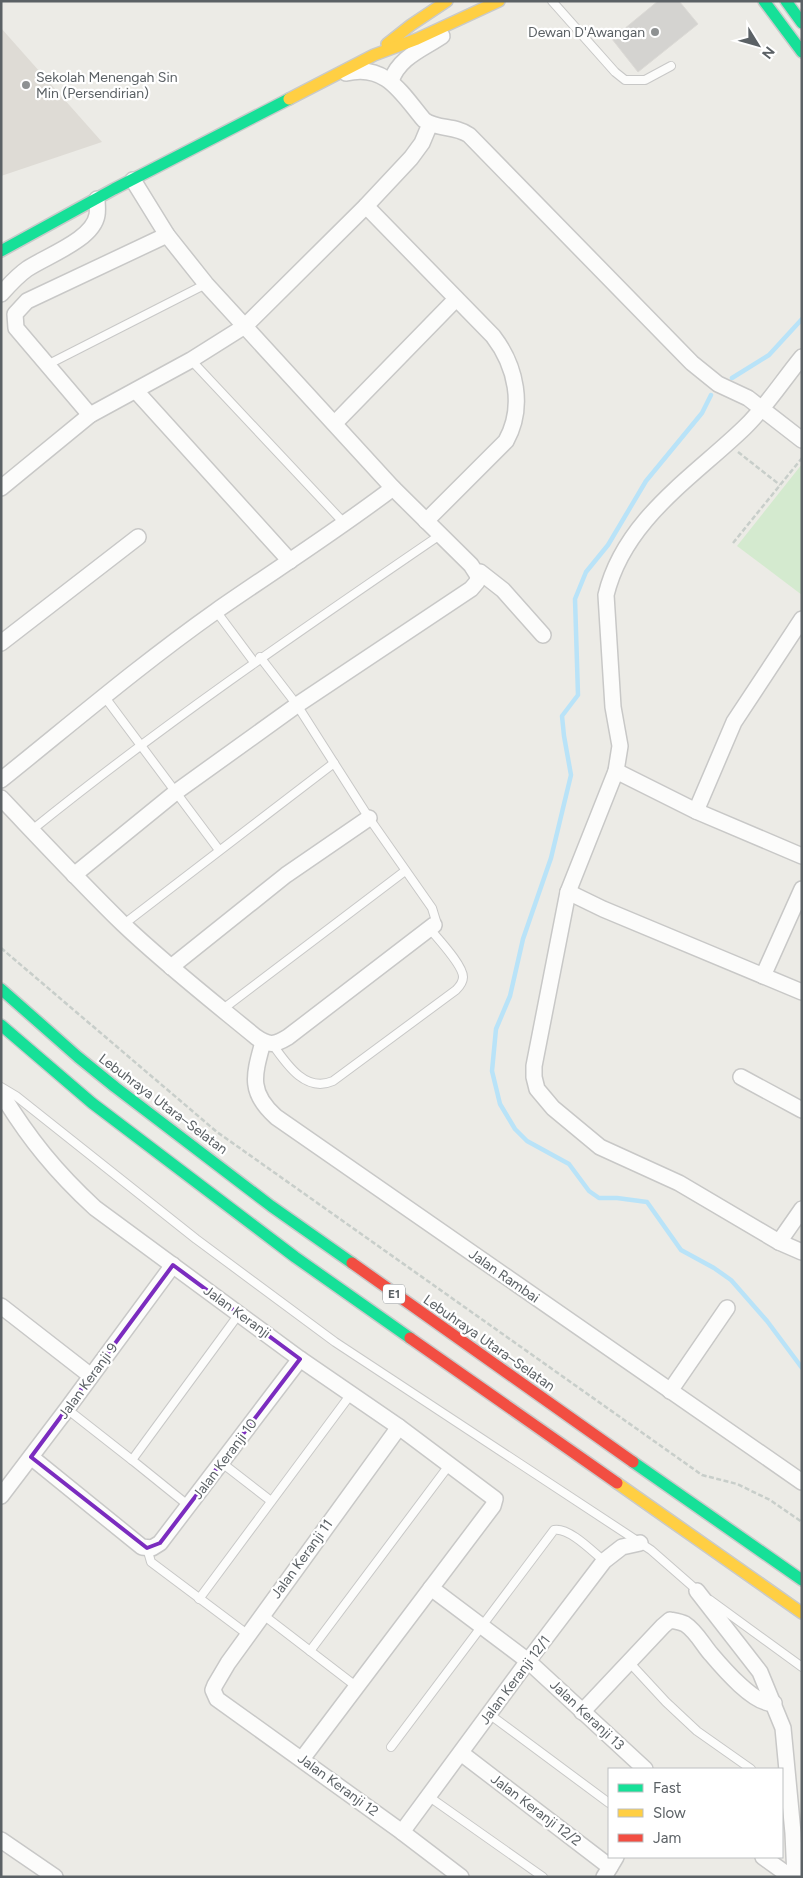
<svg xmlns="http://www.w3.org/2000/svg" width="803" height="1878" viewBox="0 0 803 1878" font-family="Figtree,sans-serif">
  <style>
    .education { fill: #dedbd5 }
    .green { fill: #d4eacf }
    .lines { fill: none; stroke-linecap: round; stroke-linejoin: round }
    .stream { stroke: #b9e3f8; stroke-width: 4.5 }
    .building { fill: #d4d3d0; stroke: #dcdad6 }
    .lane-casing { stroke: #c8c8c7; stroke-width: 10 }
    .street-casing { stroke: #c8c8c7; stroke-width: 18 }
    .fast-casing { stroke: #c9caca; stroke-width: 14 }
    .slow-casing { stroke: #c9caca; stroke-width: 14 }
    .jam-casing { stroke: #c9caca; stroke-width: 14 }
    .path { stroke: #c8ceca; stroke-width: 2.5; stroke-dasharray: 5 2.5; stroke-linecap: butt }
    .lane { stroke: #fcfcfb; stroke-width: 8 }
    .street { stroke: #fcfcfb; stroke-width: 15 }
    .fast { stroke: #16e098; stroke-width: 11 }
    .slow { stroke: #ffcf43; stroke-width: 11 }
    .jam { stroke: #f24e42; stroke-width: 11 }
    .marked { fill: none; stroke: #7b2cbf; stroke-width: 4; stroke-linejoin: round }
    .poi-dot { fill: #8e9192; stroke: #fff; stroke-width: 2 }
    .labels { text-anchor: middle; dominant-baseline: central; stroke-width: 4.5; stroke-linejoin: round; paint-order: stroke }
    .shield { fill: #fff; stroke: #8c9093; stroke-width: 1 }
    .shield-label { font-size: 12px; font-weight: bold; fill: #5b6165 }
    .poi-label { font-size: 14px; fill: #5b6165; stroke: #fff; text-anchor: end }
    .street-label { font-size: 14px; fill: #5b6165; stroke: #fff }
  </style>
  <rect width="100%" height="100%" fill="#ecebe6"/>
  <polygon class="education" points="1,28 102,142 1,176"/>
  <polygon class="green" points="802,464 802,595 737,546"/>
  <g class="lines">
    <g class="stream">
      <polyline points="732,378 769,355 802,319"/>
      <polyline points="711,395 702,413 646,481 608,545 586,572 575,599 578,695 562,716 564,736 571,775 551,858 523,939 510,996 496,1029 492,1071 500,1104 515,1129 527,1141 569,1164 589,1191 599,1198 617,1198 647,1202 681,1250 714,1268 731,1280 767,1321 802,1368"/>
    </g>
  </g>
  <polygon class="building" points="658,1 679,1 698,24 638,72 612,39"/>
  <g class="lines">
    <g class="lane-casing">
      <g id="lane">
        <polyline points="552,1 615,72 625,80 645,80 671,66"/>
        <polyline points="191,360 345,524"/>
        <polyline points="47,365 206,284"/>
        <polyline points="216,611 254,662"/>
        <polyline points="260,657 297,705 369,818 432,908 436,921 434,925"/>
        <polyline points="104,696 219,850"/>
        <path d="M32,830C163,724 301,630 440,535"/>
        <polyline points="124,924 334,763"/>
        <polyline points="223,1009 405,871"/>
        <path d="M273,1045C287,1065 306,1093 333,1081L456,990C460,986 463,982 463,977C463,965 438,939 430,929"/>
        <polyline points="1,1087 16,1096 196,1239 335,1342 651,1550 699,1592"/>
        <polyline points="67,1409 132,1460"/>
        <polyline points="222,1463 271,1501"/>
        <polyline points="189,1506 132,1460 239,1314"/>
        <polyline points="147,1548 151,1562 247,1634"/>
        <polyline points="199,1599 351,1394"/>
        <polyline points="710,1600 802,1667"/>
        <polyline points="262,1614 357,1687"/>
        <polyline points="310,1651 450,1464"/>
        <polyline points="629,1662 666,1702 697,1731 751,1769"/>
        <polyline points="489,1714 609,1803"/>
        <path d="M391,1747L554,1530C569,1527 593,1552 604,1561"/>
        <polyline points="428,1796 543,1877"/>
      </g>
    </g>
    <g class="street-casing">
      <g id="street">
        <path d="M346,73C386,63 402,94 424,120C438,130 455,125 469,135L692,363L718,384L748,398L802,440"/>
        <path d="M391,81C399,57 423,49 442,36"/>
        <path d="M366,206L493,336C516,366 525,407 506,441L426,521"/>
        <path d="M1,294C9,285 17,276 27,269C46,256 93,240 97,215C98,210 97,204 97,199"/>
        <path d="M802,357C783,380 766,407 744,428C692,478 624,520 606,595L613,707L620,746L616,771L568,892L534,1066V1077L537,1089L553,1108L600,1147L679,1183L779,1242L802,1252"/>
        <polyline points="136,391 290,561"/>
        <polyline points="90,415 16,328 15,314 27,301 167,235"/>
        <polyline points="335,423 456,299"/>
        <polyline points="1,488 90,415 191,360 245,326 366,206 411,158 422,143 430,124"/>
        <polyline points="478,576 480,572 503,590 543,635"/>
        <polyline points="1,643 138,537"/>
        <polyline points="616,771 696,811 802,856"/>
        <path d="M1,780C72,723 141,664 216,611C275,570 335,532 393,488"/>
        <path d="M1,798C41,840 81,883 123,924C165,964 211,1000 256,1037C269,1046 275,1045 288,1037L434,925"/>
        <polyline points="696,811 734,722 802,619"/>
        <polyline points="74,875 176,792 297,705 471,589 477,582 478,576 471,565 393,488 206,284 167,235 133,180"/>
        <polyline points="568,892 603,909 802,992"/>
        <polyline points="171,967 286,875 369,818"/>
        <polyline points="763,976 802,889"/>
        <path d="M263,1042C254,1075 248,1092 276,1117L802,1482"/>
        <polyline points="741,1077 802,1110"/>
        <path d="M1,1093C29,1139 56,1172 95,1208L300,1359L399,1427L495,1499L493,1506L302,1759"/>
        <polyline points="779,1242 802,1209"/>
        <polyline points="1,1306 91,1376"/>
        <polyline points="670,1391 727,1308"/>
        <polyline points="399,1427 228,1663 215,1685 213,1690 217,1699 402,1832 461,1877"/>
        <polyline points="31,1457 142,1547 152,1548 160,1543 300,1359"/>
        <polyline points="1,1496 67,1409 173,1265"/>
        <polyline points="431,1588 528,1661 645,1769"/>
        <polyline points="697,1591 760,1672 783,1728 793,1833 795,1877"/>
        <path d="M582,1712L663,1626L670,1620C675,1621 681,1622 685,1624C696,1631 703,1645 711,1654C722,1667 756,1707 774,1703"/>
        <polyline points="461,1753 610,1867"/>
        <polyline points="402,1832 528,1661 604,1561 622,1547 640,1543"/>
        <polyline points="1,1840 55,1877"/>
        <polyline points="763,1857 791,1877"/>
        <polyline points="604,1877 616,1857"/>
      </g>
    </g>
    <g class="fast-casing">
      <g id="fast">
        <polyline points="764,1 802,52"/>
        <polyline points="786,1 802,23"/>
        <polyline points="1,251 114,189 289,99"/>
        <polyline points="1,989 78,1057 115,1087 271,1206 352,1263"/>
        <polyline points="1,1025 92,1103 295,1257 410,1338"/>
        <polyline points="633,1462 802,1580"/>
      </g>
    </g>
    <g class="slow-casing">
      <g id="slow">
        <polyline points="387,44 411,25 447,1"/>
        <polyline points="289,99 374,55 417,39 499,1"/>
        <polyline points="617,1483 802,1613"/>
      </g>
    </g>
    <g class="jam-casing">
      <g id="jam">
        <polyline points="352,1263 633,1462"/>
        <polyline points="410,1338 617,1483"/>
      </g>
    </g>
    <g class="path">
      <polyline points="738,452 780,485"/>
      <polyline points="733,543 802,458"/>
      <polyline points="1,948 217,1132 702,1475 737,1484 770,1500 802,1522"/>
    </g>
    <use href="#lane" class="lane"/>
    <use href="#street" class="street"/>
    <use href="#fast" class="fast"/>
    <use href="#slow" class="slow"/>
    <use href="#jam" class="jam"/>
  </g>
  <path class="marked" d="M173,1265L300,1359L160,1543L147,1548L31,1457Z"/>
  <g class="poi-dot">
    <circle cx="655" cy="32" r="5"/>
    <circle cx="26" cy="85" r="5"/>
  </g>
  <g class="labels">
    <rect class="shield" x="383" y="1284.5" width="22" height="19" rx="4"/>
    <g class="shield-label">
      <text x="394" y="1294">E1</text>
    </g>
    <g class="poi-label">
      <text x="645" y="32">Dewan D'Awangan</text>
      <text x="36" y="77" text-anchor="start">Sekolah Menengah Sin<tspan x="36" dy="16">Min (Persendirian)</tspan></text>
    </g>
    <g class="street-label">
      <text transform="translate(163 1104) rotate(37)">Lebuhraya Utara–Selatan</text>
      <text transform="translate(504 1276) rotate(35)">Jalan Rambai</text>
      <text transform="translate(237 1312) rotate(36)">Jalan Keranji</text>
      <text transform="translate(489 1343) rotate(35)">Lebuhraya Utara–Selatan</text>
      <text transform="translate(88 1381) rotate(-54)">Jalan Keranji 9</text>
      <text transform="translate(225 1459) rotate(-53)">Jalan Keranji 10</text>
      <text transform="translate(302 1559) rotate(-54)">Jalan Keranji 11</text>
      <text transform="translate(515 1680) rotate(-53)">Jalan Keranji 12/1</text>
      <text transform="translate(587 1715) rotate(43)">Jalan Keranji 13</text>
      <text transform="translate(338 1785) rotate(36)">Jalan Keranji 12</text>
      <text transform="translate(536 1810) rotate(37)">Jalan Keranji 12/2</text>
    </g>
  </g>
  <rect width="803" height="1878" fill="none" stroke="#5b6165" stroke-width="5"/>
  <rect x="608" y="1768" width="175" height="90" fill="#ffffff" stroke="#bdc0c1"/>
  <rect x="618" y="1784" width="25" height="8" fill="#16e098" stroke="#bdc0c1"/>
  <text x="653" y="1793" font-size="15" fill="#5b6165">Fast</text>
  <rect x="618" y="1809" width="25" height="8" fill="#ffcf43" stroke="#bdc0c1"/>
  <text x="653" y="1818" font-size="15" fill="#5b6165">Slow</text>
  <rect x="618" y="1834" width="25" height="8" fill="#f24e42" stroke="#bdc0c1"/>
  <text x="653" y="1843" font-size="15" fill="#5b6165">Jam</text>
  <g transform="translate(758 45) rotate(127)" stroke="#ffffff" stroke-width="4" paint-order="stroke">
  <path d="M0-4L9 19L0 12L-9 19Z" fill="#5b6165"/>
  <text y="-8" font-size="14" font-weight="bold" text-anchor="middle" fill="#5b6165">N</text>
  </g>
</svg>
